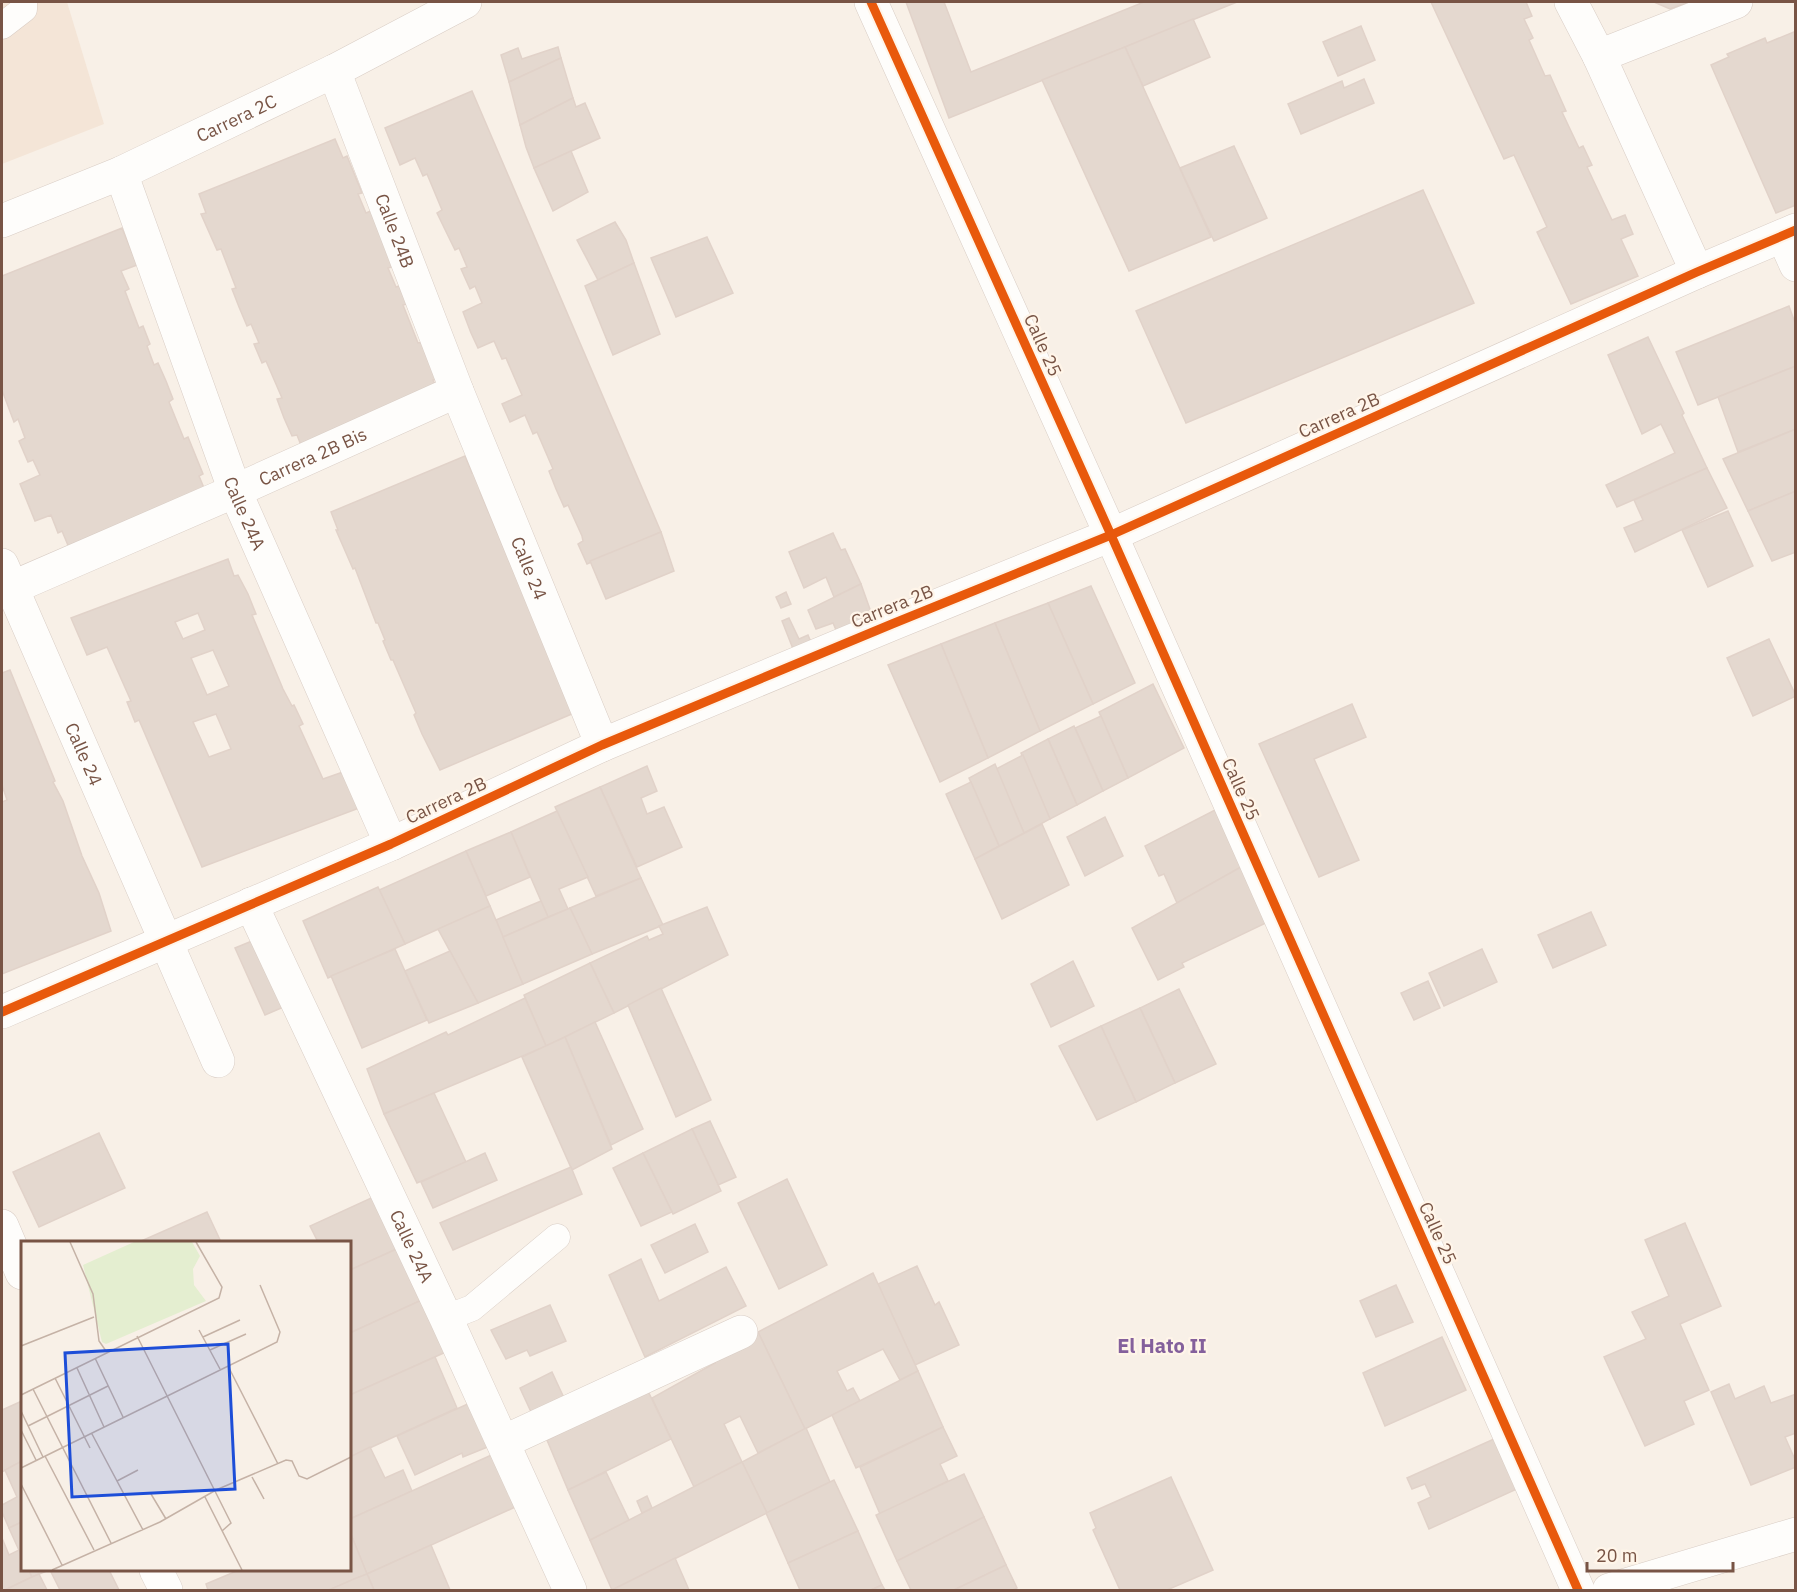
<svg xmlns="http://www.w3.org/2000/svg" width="1797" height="1592" viewBox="0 0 1797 1592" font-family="'IBM Plex Sans',sans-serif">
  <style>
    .residential { fill: #f4e5d7 }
    .building { fill: #e4d8cf; stroke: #e1d2c9; stroke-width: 1.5; fill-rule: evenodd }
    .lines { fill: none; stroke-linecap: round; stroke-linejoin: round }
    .lane-casing { stroke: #d9cdc5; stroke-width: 27 }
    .street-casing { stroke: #d9cdc5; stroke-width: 34 }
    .lane { stroke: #fefdfb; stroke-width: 26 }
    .street { stroke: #fefdfb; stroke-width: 33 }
    .cycleway-casing { stroke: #fff5e9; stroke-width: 13 }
    .cycleway { stroke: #e8590c; stroke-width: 9 }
    .labels { text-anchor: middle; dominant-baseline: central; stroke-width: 4.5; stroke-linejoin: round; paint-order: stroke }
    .street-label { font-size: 18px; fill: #785445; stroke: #fff5e9 }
    .neighbourhood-label { font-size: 20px; font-weight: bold; fill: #84609c; stroke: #fff5e9 }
    .inset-road { fill: none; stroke: #c5b2a6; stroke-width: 1.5 }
    .view { fill: #1d4ed8; fill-opacity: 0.15; stroke: #1d4ed8; stroke-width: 3 }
    .inset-edge { fill: none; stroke: #785445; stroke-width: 3 }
  </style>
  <rect width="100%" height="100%" fill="#f8f0e7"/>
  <polygon class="residential" points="2,2 67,2 104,124 2,164"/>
  <g class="building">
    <polygon points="906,2 944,2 971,72 1144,2 1237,2 949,118"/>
    <polygon points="1431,2 1526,2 1532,16 1524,19 1533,38 1529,40 1545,76 1550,75 1566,111 1562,112 1579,148 1583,146 1592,165 1587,167 1612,220 1625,215 1633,234 1621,239 1638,276 1571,304 1537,232 1547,227 1514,155 1504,159"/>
    <polygon points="1654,2 1689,2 1670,9"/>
    <polygon points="1193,19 1210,57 1143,86 1125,47"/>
    <polygon points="1361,26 1375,60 1338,76 1323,42"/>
    <polygon points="1796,31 1796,205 1776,213 1711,65 1729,57 1727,54 1765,38 1767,43"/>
    <polygon points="558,47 561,58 509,82 501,55 518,48 522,59"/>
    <polygon points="1125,47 1211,237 1129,271 1042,80"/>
    <polygon points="561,58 573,98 520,125 509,82"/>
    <polygon points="1364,79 1374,103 1301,134 1288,104 1342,81 1344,88"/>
    <polygon points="472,91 661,532 587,564 578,544 583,541 582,536 568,505 564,507 556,489 549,471 553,469 537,432 533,434 525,415 510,422 502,404 522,395 506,358 502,359 494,341 478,348 471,333 463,312 482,303 475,286 470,289 461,269 467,267 459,248 455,250 437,213 442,210 427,174 423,176 415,158 400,165 385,128"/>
    <polygon points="573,98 576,107 585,103 600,138 534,168 526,147 520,125"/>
    <polygon points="335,139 343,158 347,156 362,193 358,194 366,213 385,205 392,267 388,268 396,287 399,286 407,304 403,305 418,343 423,342 438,379 433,380 441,399 304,453 297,435 292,436 284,418 277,399 282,398 266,361 262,363 254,344 259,343 251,324 247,326 239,307 232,289 236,288 221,249 217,250 201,214 206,213 199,194"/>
    <polygon points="1234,146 1267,218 1214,241 1180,168"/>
    <polygon points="571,151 588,192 553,211 534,168"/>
    <polygon points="1423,190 1474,303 1186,423 1136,311"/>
    <polygon points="615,222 626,240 634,263 598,280 577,240"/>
    <polygon points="122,228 137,265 121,271 129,289 125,291 139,328 143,326 150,344 147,346 154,365 158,363 166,381 173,399 169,402 184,439 188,437 203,474 199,476 207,495 70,550 62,531 58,533 51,515 35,521 20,484 40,475 33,460 28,462 19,441 25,438 18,419 14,422 2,390 2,276"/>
    <polygon points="707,237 733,293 676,317 651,258"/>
    <polygon points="634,263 660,334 613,355 585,286"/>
    <polygon points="1789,306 1796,326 1796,366 1698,405 1676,352"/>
    <polygon points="1648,337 1684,413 1682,415 1707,468 1617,507 1606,485 1675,453 1661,424 1642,434 1608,355"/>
    <polygon points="1796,366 1796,429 1738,452 1718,397"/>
    <polygon points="1796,429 1796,491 1748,511 1723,459"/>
    <polygon points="465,456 472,473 475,472 483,491 480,492 574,713 440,770 422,734 414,715 416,713 393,660 391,660 383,641 385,640 378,623 376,623 355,568 353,569 336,530 338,530 331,512"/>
    <polygon points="1707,468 1727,508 1635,552 1624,528 1643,520 1634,500"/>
    <polygon points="1796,491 1796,552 1772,561 1748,511"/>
    <polygon points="1728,511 1753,566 1708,587 1682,530"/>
    <polygon points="661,532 674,571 606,599 590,561"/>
    <polygon points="833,533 841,550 845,549 861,584 834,597 826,577 804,588 789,552"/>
    <path d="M228,559L234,576L238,575L248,594L256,614L252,615L283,689L292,706L294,705L303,724L299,726L323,779L343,772L359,808L202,867L139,720L135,722L127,702L131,701L107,647L87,655L71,618ZM198,613L205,630L183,639L175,622ZM213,650L229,686L207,695L191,658ZM216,714L231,749L209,757L193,722Z"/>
    <polygon points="861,584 877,629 843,646 833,623 816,629 808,610"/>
    <polygon points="1091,586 1135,683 1093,704 1048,603"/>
    <polygon points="786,592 791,604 781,608 776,597"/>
    <polygon points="1048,603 1093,704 1040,731 995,623"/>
    <polygon points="789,618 799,639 808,635 817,657 799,664 782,621"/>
    <polygon points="995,623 1040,731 988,758 941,644"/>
    <polygon points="1769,639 1796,696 1753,716 1727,658"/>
    <polygon points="941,644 988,758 940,782 888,665"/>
    <polygon points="10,670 55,781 53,782 63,801 82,856 99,893 111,931 2,974 2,802 7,800 2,785 2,673"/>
    <polygon points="1153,684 1184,748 1128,778 1099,712"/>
    <polygon points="1352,704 1366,737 1314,759 1359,860 1319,877 1259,744"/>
    <polygon points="1101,716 1128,778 1103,791 1075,728"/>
    <polygon points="1074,726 1103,791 1077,805 1048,739"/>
    <polygon points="1048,739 1077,805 1050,819 1021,753"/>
    <polygon points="1023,755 1050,819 1024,833 996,769"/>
    <polygon points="995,764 1024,833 999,846 969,778"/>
    <polygon points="647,766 657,791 641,798 647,814 664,807 682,847 637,867 600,787"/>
    <polygon points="971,782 999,846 975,859 946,794"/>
    <polygon points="600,787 641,878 596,896 555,807"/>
    <polygon points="1215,810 1241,867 1177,903 1164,874 1159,876 1145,846"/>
    <polygon points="557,811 588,877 559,889 568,909 548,917 511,832"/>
    <polygon points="1105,817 1123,856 1085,876 1067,837"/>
    <polygon points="1042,824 1069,885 1002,919 975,859"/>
    <polygon points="511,832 530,877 486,896 466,851"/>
    <polygon points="466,851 490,906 405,944 379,890"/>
    <polygon points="1241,867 1268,922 1182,963 1184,967 1158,980 1132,928"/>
    <polygon points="641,878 663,925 592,954 570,908"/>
    <polygon points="378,887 405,944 328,978 303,921"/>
    <polygon points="541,901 548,917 503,937 496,920"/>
    <polygon points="490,906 523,984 478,1003 438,929"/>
    <polygon points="707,907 728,955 614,1013 590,963 647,936 649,940 663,934 659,926"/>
    <polygon points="570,908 592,954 523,984 503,937"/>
    <polygon points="1591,912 1606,945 1553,968 1538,935"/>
    <polygon points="257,939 288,1005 265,1015 235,948"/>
    <polygon points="395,949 427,1020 362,1048 331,976"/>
    <polygon points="1482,949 1497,982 1444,1006 1429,973"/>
    <polygon points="450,951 478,1003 429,1023 405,971"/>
    <polygon points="1073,961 1094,1006 1051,1027 1031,984"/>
    <polygon points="590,963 614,1013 546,1046 524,995"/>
    <polygon points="1428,981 1440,1008 1414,1020 1401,993"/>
    <polygon points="661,988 711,1100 676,1117 628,1005"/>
    <polygon points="1179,989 1216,1064 1175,1083 1140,1008"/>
    <polygon points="525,998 546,1046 384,1114 367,1069 446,1032 448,1035"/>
    <polygon points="1140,1008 1175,1083 1136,1102 1101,1026"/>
    <polygon points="595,1022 643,1129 611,1145 565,1037"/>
    <polygon points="1101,1026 1136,1102 1097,1120 1059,1046"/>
    <polygon points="565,1037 612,1149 572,1170 522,1057"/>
    <polygon points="434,1093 466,1162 417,1183 384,1114"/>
    <polygon points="710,1121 736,1177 718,1185 692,1129"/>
    <polygon points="692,1129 721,1191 673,1214 643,1153"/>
    <polygon points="99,1133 125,1188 39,1227 13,1172"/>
    <polygon points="485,1153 497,1180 433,1208 421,1182"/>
    <polygon points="643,1153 672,1212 641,1226 613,1168"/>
    <polygon points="571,1167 582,1194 453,1250 440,1223"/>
    <polygon points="787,1179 827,1265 779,1289 738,1203"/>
    <polygon points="380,1194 399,1248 350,1270 350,1242 318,1242 310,1226"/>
    <polygon points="207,1212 221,1242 139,1242"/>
    <polygon points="1685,1223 1721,1306 1680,1324 1709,1390 1684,1401 1694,1424 1645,1446 1604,1357 1646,1339 1632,1312 1669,1296 1645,1240"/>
    <polygon points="695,1224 708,1252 665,1273 651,1245"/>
    <polygon points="399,1248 426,1298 350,1333 350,1270"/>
    <polygon points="641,1259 659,1301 726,1267 746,1306 645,1357 609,1275"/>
    <polygon points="917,1266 935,1305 939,1302 959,1345 915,1365 878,1284"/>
    <polygon points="873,1273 918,1371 900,1380 883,1349 837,1371 847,1391 853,1388 860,1401 805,1429 758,1332"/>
    <polygon points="1396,1285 1413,1322 1376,1337 1360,1301"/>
    <polygon points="426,1298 448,1351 350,1395 350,1333"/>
    <polygon points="550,1305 566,1341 530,1356 527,1350 506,1359 491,1330"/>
    <polygon points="758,1332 805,1429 758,1453 740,1416 724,1424 742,1462 694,1487 652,1398 715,1363 711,1357"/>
    <polygon points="1442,1337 1466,1390 1385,1426 1363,1373"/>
    <polygon points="435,1357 457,1408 350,1457 350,1395"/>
    <polygon points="918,1371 943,1427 856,1468 832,1415"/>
    <polygon points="552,1372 564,1398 532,1414 520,1388"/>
    <polygon points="1729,1384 1735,1399 1764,1386 1771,1403 1796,1394 1796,1433 1785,1437 1796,1462 1796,1467 1751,1485 1711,1392"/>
    <polygon points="647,1389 671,1439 568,1490 547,1440"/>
    <polygon points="22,1401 22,1461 2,1472 2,1410"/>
    <polygon points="472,1402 490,1446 463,1457 462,1453 415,1475 397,1436"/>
    <polygon points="943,1427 957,1456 940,1464 948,1481 880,1514 860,1467"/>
    <polygon points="806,1428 830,1482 767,1513 742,1462"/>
    <polygon points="1494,1439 1517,1489 1429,1529 1418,1503 1431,1497 1425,1484 1412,1489 1407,1478"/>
    <polygon points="370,1447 385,1478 403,1470 412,1491 352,1518 350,1513 350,1457"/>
    <polygon points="498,1452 522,1504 367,1574 350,1532 350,1519"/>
    <polygon points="22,1461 22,1522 9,1528 2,1512 2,1505 17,1497 5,1470"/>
    <polygon points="742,1462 767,1513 612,1590 590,1540"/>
    <polygon points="606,1472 629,1520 590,1540 568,1490"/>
    <polygon points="964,1474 984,1517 897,1561 876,1515"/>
    <polygon points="1171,1477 1213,1570 1167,1590 1120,1590 1093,1530 1096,1528 1090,1513"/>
    <polygon points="834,1480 858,1531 788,1563 766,1513"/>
    <polygon points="647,1496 652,1508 642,1513 637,1501"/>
    <polygon points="984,1517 1006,1565 954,1590 911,1590 897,1561"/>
    <polygon points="22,1522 22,1557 9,1528"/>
    <polygon points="858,1531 882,1585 871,1590 800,1590 788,1563"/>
    <polygon points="350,1532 367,1574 329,1590 208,1590 206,1584 239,1570 350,1570"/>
    <polygon points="2,1538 9,1555 19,1550 22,1557 22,1570 29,1570 32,1577 5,1590 2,1590"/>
    <polygon points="431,1545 450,1590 374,1590 367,1574"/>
    <polygon points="675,1558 689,1590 612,1590 634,1579"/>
    <polygon points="1006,1565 1017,1588 1013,1590 954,1590"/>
    <polygon points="29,1570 49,1570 32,1577"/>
    <polygon points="50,1570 109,1570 119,1590 60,1590"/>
    <polygon points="39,1574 47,1590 5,1590 32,1577"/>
    <polygon points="367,1574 374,1590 329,1590 354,1579"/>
    <polygon points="882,1585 885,1590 871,1590 878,1587"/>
  </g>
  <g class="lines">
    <g class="lane-casing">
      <g id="lane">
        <polyline points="2,26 24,9 24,2"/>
        <polyline points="446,1318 472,1308 557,1237"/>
      </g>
    </g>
    <g class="street-casing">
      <g id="street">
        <polyline points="871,2 1111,535 1578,1590"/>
        <polyline points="1571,2 1599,56 1697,272"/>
        <polyline points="1599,56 1736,2"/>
        <path id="s1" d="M334,71L457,391L602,745"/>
        <path id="s2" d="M121,173L235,491L391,844"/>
        <path id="s3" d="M2,221L121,173L334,71L465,2"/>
        <polyline points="1783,236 1796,265"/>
        <path id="s4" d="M2,565L218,1061"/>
        <path id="s5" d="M2,592L235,491L457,391"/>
        <path id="s6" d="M251,904L446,1318L570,1590"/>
        <polyline points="2,1012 391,844 602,745 892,624 1111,535 1697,272 1796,230"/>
        <polyline points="2,1226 22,1273"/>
        <polyline points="503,1442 741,1332"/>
        <polyline points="156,1570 166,1590"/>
        <polyline points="1609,1590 1796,1534"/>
      </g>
    </g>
    <use href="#lane" class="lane"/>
    <use href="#street" class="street"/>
    <g class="cycleway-casing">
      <g id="cycleway">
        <polyline points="871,2 1111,535 1578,1590"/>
        <polyline points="2,1012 391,844 602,745 892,624 1111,535 1697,272 1796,230"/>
      </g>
    </g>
    <use href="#cycleway" class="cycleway"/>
  </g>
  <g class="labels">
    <g class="street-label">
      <text stroke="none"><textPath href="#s3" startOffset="256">Carrera 2C</textPath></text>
      <text stroke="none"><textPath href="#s1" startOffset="171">Calle 24B</textPath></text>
      <text transform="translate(1043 345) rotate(66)">Calle 25</text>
      <text transform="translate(1339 415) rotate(-24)">Carrera 2B</text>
      <text stroke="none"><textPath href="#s5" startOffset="339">Carrera 2B Bis</textPath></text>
      <text stroke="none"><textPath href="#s2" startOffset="362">Calle 24A</textPath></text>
      <text stroke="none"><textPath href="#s1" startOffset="534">Calle 24</textPath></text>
      <text transform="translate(892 606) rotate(-22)">Carrera 2B</text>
      <text stroke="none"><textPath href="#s4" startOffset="206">Calle 24</textPath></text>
      <text transform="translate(1241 789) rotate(66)">Calle 25</text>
      <text transform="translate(446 800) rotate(-25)">Carrera 2B</text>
      <text transform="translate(1438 1233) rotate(66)">Calle 25</text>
      <text stroke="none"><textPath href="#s6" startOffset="378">Calle 24A</textPath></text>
    </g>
    <g class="neighbourhood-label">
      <text x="1162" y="1345">El Hato II</text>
    </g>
  </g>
  <g transform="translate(21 1241)">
    <rect width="330" height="330" fill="#f8f0e7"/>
    <path d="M113,1H171L179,15L172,28L173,44L185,60L85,103L81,101L62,24Z" fill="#e4eed0"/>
    <path class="inset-road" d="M49,1L72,53L78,100L85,110M178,89L199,128M116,95L210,282L201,290M182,96L219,79M0,105L73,76M189,109L225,93M74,117L102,176M207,125L257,223M56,127L83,186M34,137L69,207M12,148L90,302M0,154L198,57L201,46L175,1M0,170L22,216M7,185L87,145M0,189L15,219M71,193L122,289M24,215L73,309M0,227L256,101L259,91L239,44M231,236L243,258M96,240L117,229M0,243L41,324M130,253L145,278M184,256L221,329M31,329L139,281L195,249L265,219L271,220L278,235L286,238L330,216"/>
    <path class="view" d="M207,103L214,248L51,256L44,112Z"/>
    <rect width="330" height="330" class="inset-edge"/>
  </g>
  <rect width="1797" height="1592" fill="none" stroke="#785445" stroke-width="6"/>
  <path d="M1587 1562v9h146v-9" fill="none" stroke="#785445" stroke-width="3"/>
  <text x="1596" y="1562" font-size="18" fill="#785445" stroke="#fff5e9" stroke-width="4.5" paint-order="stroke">20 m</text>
</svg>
